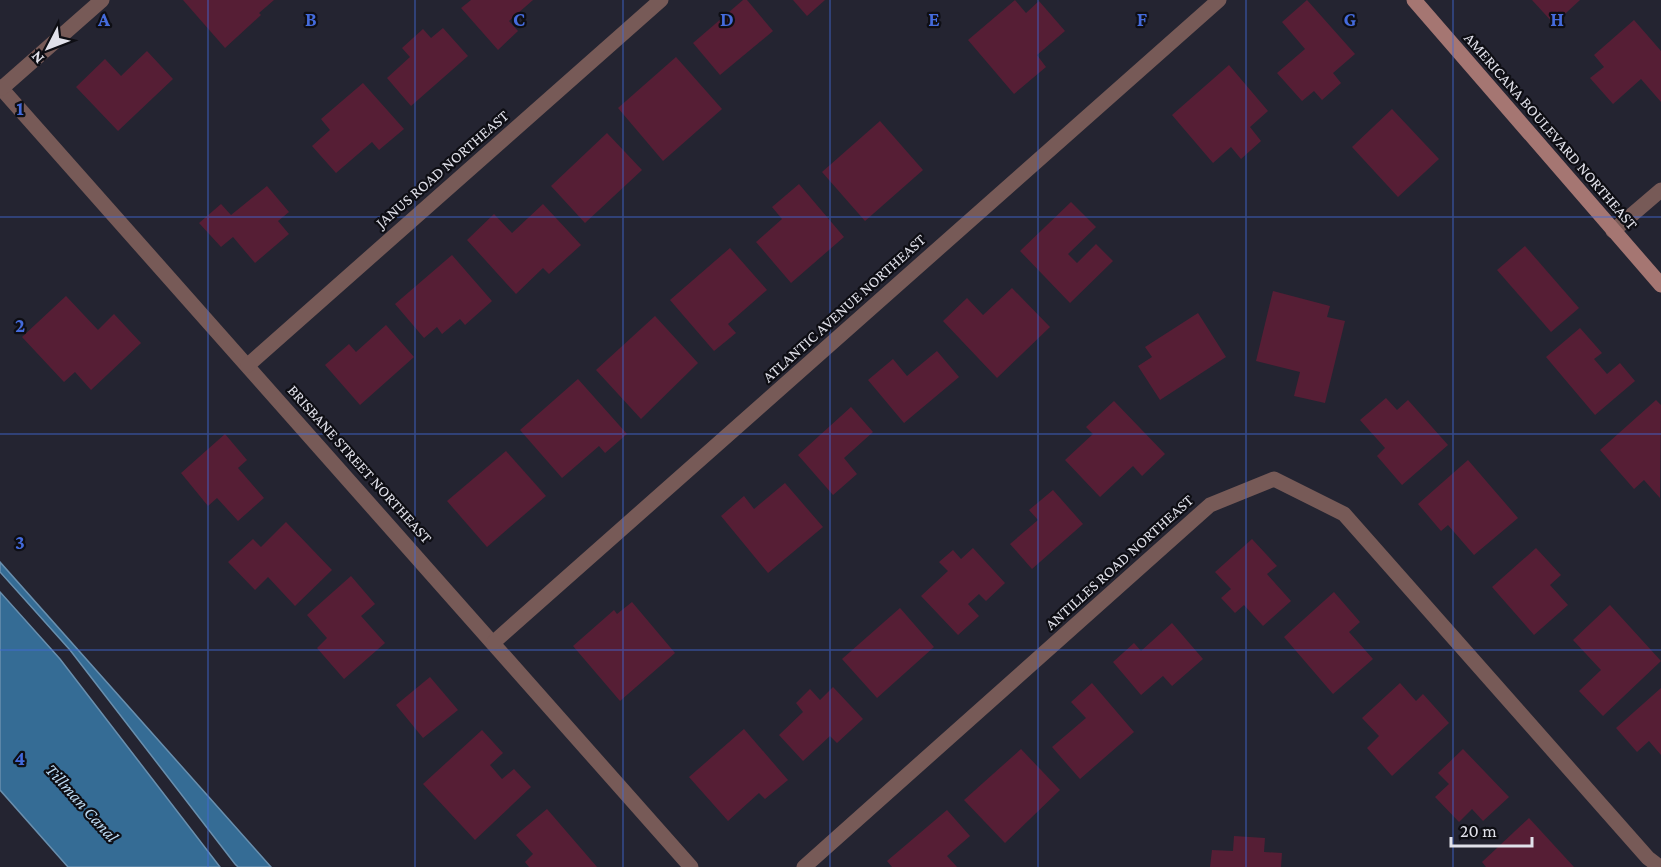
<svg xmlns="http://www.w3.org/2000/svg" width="1661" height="867" viewBox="0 0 1661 867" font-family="'Crimson Pro',serif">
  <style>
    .water { fill: #356c95; stroke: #698fae; stroke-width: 1.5 }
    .building { fill: #561e35 }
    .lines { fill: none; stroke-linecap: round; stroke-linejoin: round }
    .street { stroke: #775a57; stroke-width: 15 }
    .secondary { stroke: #a57672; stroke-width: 15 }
    .grid { fill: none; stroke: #446bdc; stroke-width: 1.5; stroke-opacity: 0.55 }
    .labels { text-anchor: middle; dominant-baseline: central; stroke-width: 4.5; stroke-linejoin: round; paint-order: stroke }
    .street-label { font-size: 16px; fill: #e1e1ea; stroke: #0e0e14 }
    .water-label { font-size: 18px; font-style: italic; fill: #bedcf4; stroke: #0e0e14 }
    .grid-label { font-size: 20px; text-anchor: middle; font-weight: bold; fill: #446bdc; stroke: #0e0e14; stroke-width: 4.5; stroke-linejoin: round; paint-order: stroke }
  </style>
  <rect width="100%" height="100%" fill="#242431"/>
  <g class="water">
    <polygon points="0,562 271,867 238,867 235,864 70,650 0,572"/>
    <polygon points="0,592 60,659 220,867 68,867 0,790"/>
  </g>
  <g class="building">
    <polygon points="183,0 274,0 259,13 261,15 225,48"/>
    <polygon points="471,0 533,0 509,21 518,31 498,50 461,8"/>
    <polygon points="743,0 747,0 773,31 720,75 693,43"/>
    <polygon points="793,0 825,0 807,16"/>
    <polygon points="1015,0 1026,13 1039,1 1065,31 1037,55 1046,67 1014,94 968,40"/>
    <polygon points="1307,0 1355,54 1333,73 1341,83 1322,100 1314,91 1302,101 1277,73 1305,49 1282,22"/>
    <polygon points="1532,0 1580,0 1554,24"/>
    <polygon points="1634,20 1661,51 1661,102 1641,79 1613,104 1590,78 1604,67 1594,55"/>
    <polygon points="443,28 468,56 411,106 387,78 410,57 402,48 423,29 431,38"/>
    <polygon points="147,51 173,79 118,131 76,87 105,59 121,76"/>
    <polygon points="676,57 722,109 663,161 618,108"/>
    <polygon points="1229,65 1268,111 1250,127 1261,141 1241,159 1231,147 1213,163 1172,115"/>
    <polygon points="363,83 404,129 379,150 372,142 336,173 312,146 330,130 321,119"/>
    <polygon points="1392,109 1439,159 1398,197 1352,147"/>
    <polygon points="880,121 923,170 865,221 822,172"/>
    <polygon points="607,133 642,170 585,223 551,186"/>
    <polygon points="799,184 844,237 791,283 756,242 782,219 772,207"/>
    <polygon points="267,186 289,212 278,221 289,234 255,263 233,237 221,247 199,223 221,204 231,215"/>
    <polygon points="1071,202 1096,227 1068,254 1077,263 1096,244 1113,261 1070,303 1020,251"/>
    <polygon points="543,204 581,245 549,274 543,268 516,294 467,240 494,214 512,233"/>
    <polygon points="1525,246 1579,308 1551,332 1497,270"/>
    <polygon points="730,248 767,290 728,324 736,333 714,351 670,300"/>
    <polygon points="452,255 492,301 465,325 460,319 442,334 437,327 424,338 395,304"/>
    <polygon points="1012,288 1050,327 997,378 943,321 967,298 983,315"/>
    <polygon points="1273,291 1330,306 1327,317 1345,321 1325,403 1294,396 1300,372 1256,361"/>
    <polygon points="66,296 98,330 114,314 141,343 91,390 75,372 64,382 22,337"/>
    <polygon points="1198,313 1226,357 1160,400 1138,366 1152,357 1145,347"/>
    <polygon points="655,316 698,363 641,419 596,370"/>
    <polygon points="386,325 414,357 360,405 325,365 349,344 356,352"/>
    <polygon points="1580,328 1602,353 1594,359 1607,374 1620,363 1635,381 1595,415 1546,357"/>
    <polygon points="937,351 959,377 904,423 868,380 893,359 907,376"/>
    <polygon points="578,379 627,434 605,453 599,446 562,478 520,430"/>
    <polygon points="1386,398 1397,410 1408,400 1448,445 1402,485 1377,456 1385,448 1360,420"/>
    <polygon points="1656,400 1661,405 1660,498 1644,480 1634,489 1600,450"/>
    <polygon points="1114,401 1165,454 1142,476 1133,466 1100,497 1065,460 1093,434 1086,427"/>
    <polygon points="851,407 873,432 844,458 857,474 833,495 798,455"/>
    <polygon points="225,434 247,460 238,468 264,498 238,521 217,498 208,506 181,473"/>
    <polygon points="506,451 546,496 487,547 447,501"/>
    <polygon points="1468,460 1518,518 1474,555 1448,525 1441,531 1418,504"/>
    <polygon points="785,483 823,527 768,573 721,516 744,496 754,509"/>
    <polygon points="1053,490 1083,524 1032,569 1010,544 1038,520 1029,510"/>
    <polygon points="286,522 332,570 295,606 268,577 255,590 228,562 253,539 261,547"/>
    <polygon points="1252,539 1277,566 1267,574 1291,601 1263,626 1244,605 1235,613 1221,598 1231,589 1215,572"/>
    <polygon points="973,548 1005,583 986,601 979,594 968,604 979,616 958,635 921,596 948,571 939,562 953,550 961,559"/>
    <polygon points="1536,548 1561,575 1550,585 1568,605 1534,635 1492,587"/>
    <polygon points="351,576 375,604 361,616 385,643 344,679 317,648 327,638 307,615"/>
    <polygon points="1334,592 1360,622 1349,632 1373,659 1333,694 1284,637"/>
    <polygon points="632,602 675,653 620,701 573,646 614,610 617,614"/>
    <polygon points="1610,605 1661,661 1603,716 1579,691 1601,670 1573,640"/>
    <polygon points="900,608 934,647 877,698 842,659"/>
    <polygon points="1172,623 1203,659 1172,686 1163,676 1141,695 1113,662 1134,643 1141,651"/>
    <polygon points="430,677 458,710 423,738 396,705"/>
    <polygon points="1092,683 1134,732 1080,779 1052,747 1086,718 1071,702"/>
    <polygon points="1400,683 1416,701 1423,694 1449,723 1392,776 1367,748 1379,736 1362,718"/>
    <polygon points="833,687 863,719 837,743 830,736 803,761 779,735 803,712 796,703 810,689 820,700"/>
    <polygon points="1661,688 1661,755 1649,741 1637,752 1616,728"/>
    <polygon points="744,729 788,780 765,799 759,793 728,821 689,777"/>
    <polygon points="482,730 503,753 490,765 502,779 514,769 531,787 475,840 423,784"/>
    <polygon points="1021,749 1060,790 1005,843 964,800"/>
    <polygon points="1463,749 1509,797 1483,821 1472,809 1459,822 1435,797 1449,784 1438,773"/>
    <polygon points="547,809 597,867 529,867 525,862 533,854 516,835"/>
    <polygon points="947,810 970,836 947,856 957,867 892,867 887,861"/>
    <polygon points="1529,818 1574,867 1486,867 1482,862"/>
    <polygon points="1234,836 1265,838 1264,852 1282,853 1281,867 1210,867 1212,850 1233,851"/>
  </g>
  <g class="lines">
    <g class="street">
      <polyline points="0,87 691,867"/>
      <polyline points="2,88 102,0"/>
      <polyline points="1613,231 1661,190"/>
      <polyline points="248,365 661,0"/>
      <polyline points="494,642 1219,0"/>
      <polyline points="804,867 1210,505 1274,479 1344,514 1648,858 1660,867"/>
    </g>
    <polyline class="secondary" points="1414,0 1661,285"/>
  </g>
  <path class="grid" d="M208,0V867M415,0V867M623,0V867M830,0V867M1038,0V867M1246,0V867M1453,0V867M0,217H1661M0,434H1661M0,650H1661"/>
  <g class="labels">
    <g class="street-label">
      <text transform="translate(1551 131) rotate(49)">AMERICANA BOULEVARD NORTHEAST</text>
      <text transform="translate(442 169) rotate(-41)">JANUS ROAD NORTHEAST</text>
      <text transform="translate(844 308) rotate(-42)">ATLANTIC AVENUE NORTHEAST</text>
      <text transform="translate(360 464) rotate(48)">BRISBANE STREET NORTHEAST</text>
      <text transform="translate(1119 562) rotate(-42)">ANTILLES ROAD NORTHEAST</text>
    </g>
    <g class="water-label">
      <text transform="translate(82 803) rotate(48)">Tillman Canal</text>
    </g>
  </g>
  <g class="grid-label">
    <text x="104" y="26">A</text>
    <text x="311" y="26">B</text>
    <text x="519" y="26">C</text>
    <text x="727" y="26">D</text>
    <text x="934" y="26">E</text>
    <text x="1142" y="26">F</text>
    <text x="1350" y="26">G</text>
    <text x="1557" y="26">H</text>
    <text x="20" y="115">1</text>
    <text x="20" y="332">2</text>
    <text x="20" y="549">3</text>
    <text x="20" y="765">4</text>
  </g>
  <g transform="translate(48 48) rotate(228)" stroke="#0e0e14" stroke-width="4.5" paint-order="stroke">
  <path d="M0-4.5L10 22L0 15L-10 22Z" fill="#e1e1ea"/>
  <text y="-9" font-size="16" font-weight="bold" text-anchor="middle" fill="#e1e1ea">N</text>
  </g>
  <path d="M1451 837v9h81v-9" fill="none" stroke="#e1e1ea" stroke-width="3"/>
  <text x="1460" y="837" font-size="18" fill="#e1e1ea" stroke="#0e0e14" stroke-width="4.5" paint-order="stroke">20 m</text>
</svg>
